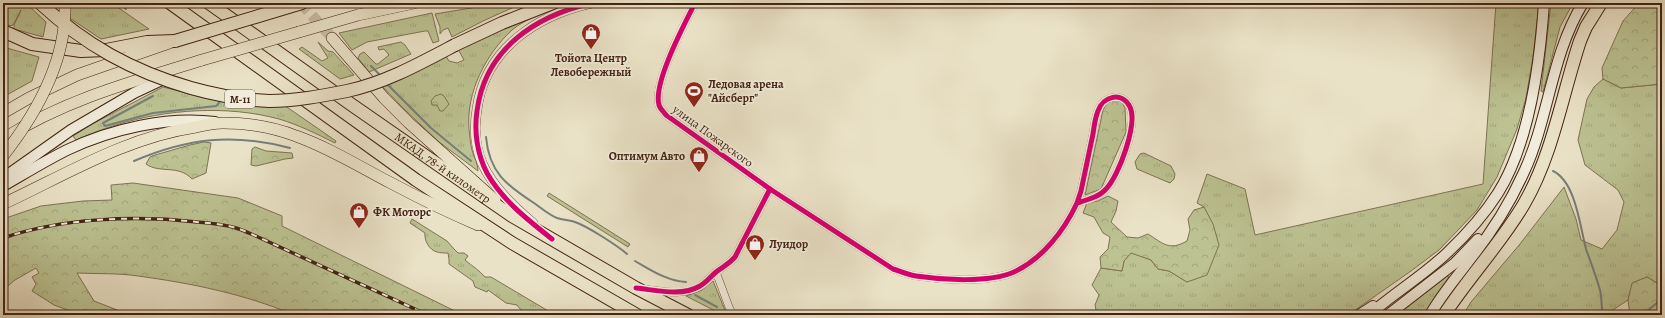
<svg xmlns="http://www.w3.org/2000/svg" width="1665" height="318" viewBox="0 0 1665 318" font-family="Alegreya,serif">
  <style>
    .grass { fill: url(#grass-tufts); stroke: #807253 }
    .forest { fill: url(#forest-crowns); stroke: #807253 }
    .lines { fill: none; stroke-linecap: round; stroke-linejoin: round }
    .stream { stroke: #777f79; stroke-width: 2 }
    .primary-tunnel { stroke: #c9bca3; stroke-width: 11; stroke-dasharray: 11 5.5; stroke-linecap: butt }
    .minor-casing { stroke: #6d5341; stroke-width: 8 }
    .tertiary-casing { stroke: #6d5341; stroke-width: 10 }
    .secondary-casing { stroke: #432314; stroke-width: 12 }
    .primary-casing { stroke: #432314; stroke-width: 12 }
    .trunk-casing { stroke: #432314; stroke-width: 14 }
    .minor { stroke: #f1ecdb; stroke-width: 7 }
    .tertiary { stroke: #f1ecdb; stroke-width: 9 }
    .secondary { stroke: #f1ecdb; stroke-width: 10 }
    .primary { stroke: #eae2c7; stroke-width: 11 }
    .trunk { stroke: #eae2c7; stroke-width: 12 }
    .rail-casing { stroke: #432314; stroke-width: 3.5 }
    .rail { stroke: #f1ecdb; stroke-width: 2; stroke-dasharray: 6; stroke-linecap: butt }
    .primary-bridge-casing { stroke: #432314; stroke-width: 12; stroke-linecap: butt }
    .trunk-bridge-casing { stroke: #432314; stroke-width: 14; stroke-linecap: butt }
    .primary-bridge { stroke: #eae2c7; stroke-width: 11 }
    .trunk-bridge { stroke: #eae2c7; stroke-width: 12 }
    .cycleway-casing { stroke: #f1ecdb; stroke-width: 8 }
    .cycleway { stroke: #d6006c; stroke-width: 5 }
    .labels { text-anchor: middle; dominant-baseline: central; stroke-width: 3.5; stroke-linejoin: round; paint-order: stroke }
    .shield { fill: #f1ecdb; stroke: #775f50; stroke-width: 1 }
    .shield-label { font-size: 11px; font-weight: bold; fill: #432314 }
    .poi-label { font-size: 12px; font-weight: bold; fill: #432314; stroke: #f1ecdb; text-anchor: start }
    .street-label { font-size: 12px; fill: #432314; stroke: #f1ecdb }
  </style>
  <defs>
    <pattern id="grass-tufts" width="24" height="20" patternUnits="userSpaceOnUse"><rect width="24" height="20" fill="#bcc292"/><path d="M3 7l-1-3M5 7V3M7 7l1-3M15 17l-1-3M17 17v-4M19 17l1-3" fill="none" stroke="#a3a67d"/></pattern>
    <pattern id="forest-crowns" width="20" height="18" patternUnits="userSpaceOnUse"><rect width="20" height="18" fill="#bcc292"/><path d="M2 6a3 3 0 1 1 6 0M12 15a3 3 0 1 1 6 0" fill="none" stroke="#a3a67d"/></pattern>
  </defs>
  <rect width="100%" height="100%" fill="#eae2c7"/>
  <filter id="stains"><feTurbulence type="fractalNoise" baseFrequency=".005" numOctaves="4"/><feColorMatrix values="0 0 0 0 .2 0 0 0 0 .09 0 0 0 0 .02 0 0 0 .5 -.17"/></filter>
  <radialGradient id="worn" r=".72"><stop offset=".6" stop-color="#630" stop-opacity="0"/><stop offset="1" stop-color="#630" stop-opacity=".3"/></radialGradient>
  <g class="grass">
    <polygon points="3,3 5,7 11,3 26,3 46,22 43,37 14,29 14,25 21,10 13,25 10,26 3,22"/>
    <polygon points="68,3 113,4 149,29 101,39 68,17"/>
    <polygon points="501,3 523,3 483,21 452,37 448,28 443,30 440,34 440,27 435,14"/>
    <polygon points="1496,3 1539,3 1533,57 1526,98 1517,129 1497,177 1477,210 1459,229 1439,250 1411,271 1348,315 1097,315 1095,305 1099,295 1092,285 1101,268 1122,271 1124,261 1131,252 1151,260 1158,269 1169,271 1187,282 1204,207 1197,203 1207,174 1245,189 1255,235 1483,184"/>
    <polygon points="1551,3 1573,3 1560,27 1543,92 1541,91"/>
    <polygon points="432,13 439,41 433,43 428,31 425,31 367,42 352,50 339,33"/>
    <path d="M536,15C528,20 519,24 512,30C486,54 466,92 469,129C470,136 470,143 472,150C474,157 478,164 478,171L439,142L403,108L380,84L446,56L449,61L457,63L464,60L458,49Z"/>
    <polygon points="318,42 328,51 333,52 354,75 340,79 299,49 302,47 322,61 328,58"/>
    <polygon points="401,42 405,45 411,54 369,72 358,58 360,54 364,52 376,64 378,64 389,55 384,49 379,50 378,47"/>
    <polygon points="3,47 39,57 32,81 3,97"/>
    <polygon points="1603,79 1621,88 1662,84 1662,286 1647,277 1633,283 1628,300 1605,315 1463,315 1471,302 1520,244 1564,187 1576,219 1581,240 1602,249 1617,230 1624,202 1618,190 1585,165 1578,140 1587,99 1594,87"/>
    <path d="M163,87L203,97L231,102L281,103L336,141L335,143C317,134 299,125 279,119C227,105 167,109 116,125C102,129 89,135 76,140L73,136L92,124Z"/>
    <polygon points="1144,153 1171,166 1175,174 1174,179 1170,183 1137,169 1135,162 1140,154"/>
    <polygon points="549,193 630,244 628,247 547,196"/>
    <path d="M412,219L447,241L454,249L458,253H464L468,256L465,260C472,266 479,270 485,277H491L555,315C542,315 525,318 517,305L506,303L488,290L487,292L475,287L473,281L449,264V259L448,253C444,253 440,253 437,252C429,250 424,240 425,233L410,223Z"/>
    <polygon points="1447,276 1449,277 1436,295 1424,315 1397,315"/>
    <polygon points="713,281 727,315 723,315 686,296 702,290"/>
  </g>
  <g class="forest">
    <polygon points="1639,3 1662,3 1662,84 1621,88 1603,79 1602,68 1623,21"/>
    <polygon points="441,94 444,96 449,104 443,111 440,111 437,105 432,105 431,101 435,96"/>
    <polygon points="1109,100 1117,100 1122,102 1125,108 1126,132 1101,189 1085,195 1103,110"/>
    <path d="M204,142L211,143L206,173L192,179C178,164 160,174 146,164L150,157L155,155L190,145Z"/>
    <polygon points="255,147 266,151 292,153 293,158 285,159 256,166 251,165 252,149"/>
    <path d="M133,183L238,198L282,216V226L463,315H294C245,294 190,283 138,276C118,273 97,274 77,273L94,301L130,315H85L76,313L54,305L32,291L36,284L32,277L39,273L36,268L15,280L3,290V219L41,206L83,201L112,200L111,185Z"/>
    <path d="M1108,196L1118,201L1116,211L1111,222L1127,237L1138,238L1148,234C1164,244 1169,251 1187,241L1190,230L1188,219L1194,210L1204,207L1213,224L1219,245L1207,275L1187,282L1169,271L1158,269L1151,260L1131,253L1124,261L1122,271L1101,268L1100,257L1108,249L1110,237L1103,233L1094,217L1083,213L1087,203L1098,201Z"/>
    <polygon points="1647,277 1662,286 1662,315 1630,315 1628,300 1632,283"/>
  </g>
  <g class="lines">
    <g class="stream">
      <polyline points="118,3 126,9"/>
      <polyline points="4,5 7,3"/>
      <polyline points="371,66 381,76"/>
      <polyline points="386,83 431,128 471,161"/>
      <polyline points="153,96 103,123 105,126 153,113 216,106 219,103 220,99"/>
      <path d="M486,137C489,172 506,185 534,203C541,208 549,215 557,218C563,220 570,220 575,222C587,226 618,246 627,254"/>
      <path d="M134,161C188,138 232,133 290,148"/>
      <path d="M1553,171C1576,182 1580,227 1586,249C1591,263 1596,276 1600,290C1602,298 1601,307 1603,315"/>
      <path d="M635,261C651,270 667,281 686,282"/>
      <polyline points="695,295 717,307"/>
      <polyline points="1642,315 1662,299"/>
    </g>
    <polyline class="primary-tunnel" points="301,3 332,38"/>
    <g class="minor-casing">
      <g id="minor">
        <path d="M695,3C684,25 653,83 659,105C660,109 664,112 666,115L770,189"/>
        <polyline points="716,272 729,307 733,315"/>
        <path d="M644,289C662,291 682,296 699,287C706,283 710,277 716,272C724,266 728,265 735,257L770,189L893,269C900,271 908,275 916,276C942,280 989,283 1014,272C1042,259 1064,231 1077,203C1087,200 1099,197 1106,189C1119,176 1138,123 1130,107C1122,91 1103,96 1098,111C1095,118 1094,127 1093,134C1089,153 1085,172 1081,191L1077,203"/>
      </g>
    </g>
    <g class="tertiary-casing">
      <path id="tertiary" d="M533,223C513,206 493,187 482,163C475,146 474,126 477,109C485,49 537,15 592,3"/>
    </g>
    <g class="secondary-casing">
      <g id="secondary">
        <polyline points="3,178 71,130 134,93 168,77"/>
        <path d="M3,186C24,174 45,161 67,150C111,129 167,116 215,122"/>
        <polyline points="1359,315 1373,306"/>
        <path d="M1369,315C1394,293 1423,276 1447,253C1466,235 1484,215 1498,193C1530,142 1540,62 1544,3"/>
        <polyline points="1388,315 1455,263 1478,239"/>
        <path d="M1430,315C1442,294 1457,277 1471,258C1492,232 1510,203 1524,172C1549,118 1551,55 1583,3"/>
      </g>
    </g>
    <g class="primary-casing">
      <g id="primary">
        <polyline points="299,32 358,15 414,3"/>
        <polyline points="332,38 384,98 409,123 495,200"/>
        <polyline points="3,113 29,98 77,75 169,43"/>
        <path d="M3,139C64,100 134,81 202,60"/>
        <path d="M3,204C65,175 127,137 196,127C204,125 214,123 223,123C248,123 273,127 296,136C330,148 360,167 391,183C419,198 448,212 478,225"/>
      </g>
    </g>
    <g class="trunk-casing">
      <g id="trunk">
        <polyline points="170,3 416,180 512,243 637,315"/>
        <path id="s1" d="M209,3L352,105L512,216L636,288L688,315"/>
        <polyline points="272,12 302,3"/>
        <polyline points="3,31 32,44 81,51 106,50 147,42 175,41"/>
        <polyline points="455,45 502,23 553,3"/>
        <path d="M1444,315C1469,277 1501,243 1524,204C1553,154 1562,95 1580,41L1586,27L1601,3"/>
      </g>
    </g>
    <use href="#minor" class="minor"/>
    <use href="#tertiary" class="tertiary"/>
    <use href="#secondary" class="secondary"/>
    <use href="#primary" class="primary"/>
    <use href="#trunk" class="trunk"/>
    <g class="rail-casing">
      <path id="rail" d="M3,238C62,218 135,215 197,222C210,223 223,224 236,228C243,230 251,234 258,237L428,315"/>
    </g>
    <use href="#rail" class="rail"/>
    <g class="primary-bridge-casing">
      <g id="primary-bridge">
        <polyline points="202,60 299,32"/>
        <path d="M3,156C37,113 67,60 65,3"/>
      </g>
    </g>
    <g class="trunk-bridge-casing">
      <g id="trunk-bridge">
        <path d="M40,3C85,45 132,71 191,88C216,95 243,100 269,101C295,101 321,96 347,91C385,83 421,63 455,45"/>
        <polyline points="175,41 272,12"/>
      </g>
    </g>
    <use href="#primary-bridge" class="primary-bridge"/>
    <use href="#trunk-bridge" class="trunk-bridge"/>
    <g class="cycleway-casing">
      <g id="cycleway">
        <path d="M695,3C684,25 653,83 659,105C660,109 664,112 666,115L770,189"/>
        <path d="M552,239C528,220 502,200 487,173C477,154 474,131 477,111C485,49 535,16 592,3"/>
        <path d="M636,288C656,290 681,297 700,286C706,283 710,277 716,272C724,266 728,265 735,257L770,189L893,269C900,271 908,275 916,276C942,280 989,283 1014,272C1042,259 1064,231 1077,203C1087,200 1099,197 1106,189C1119,176 1138,123 1130,107C1122,91 1103,96 1098,111C1095,118 1094,127 1093,134C1089,153 1085,172 1081,191L1077,203"/>
      </g>
    </g>
    <use href="#cycleway" class="cycleway"/>
  </g>
  <defs>
    <g id="shop-pin" transform="scale(1)"><path d="M0 17L-7.5 6A9.5 9.5 0 1 1 7.5 6Z" fill="#8f2418" stroke="#f1ecdb"/><path d="M-5-2.5h2.3a2.7 3.5 0 0 1 5.4 0H5L5.5 6h-11ZM-1.5-2.5h3a1.5 2.3 0 0 0-3 0Z" fill="#fff"/></g>
    <g id="stadium-pin" transform="scale(1)"><path d="M0 17L-7.5 6A9.5 9.5 0 1 1 7.5 6Z" fill="#8f2418" stroke="#f1ecdb"/><path d="M0-5a6.5 5 0 1 0 0 10a6.5 5 0 1 0 0-10ZM-3.5-1.8h7v3.6h-7Z" fill="#fff"/></g>
  </defs>
  <g fill-rule="evenodd">
    <use href="#shop-pin" x="591" y="33"/>
    <use href="#stadium-pin" x="694" y="91"/>
    <use href="#shop-pin" x="699" y="156"/>
    <use href="#shop-pin" x="359" y="212"/>
    <use href="#shop-pin" x="755" y="244"/>
  </g>
  <g class="labels">
    <rect class="shield" x="225" y="90" width="30" height="18" rx="3"/>
    <g class="shield-label">
      <text x="240" y="99">М-11</text>
    </g>
    <g class="poi-label">
      <text x="591" y="58" text-anchor="middle">Тойота Центр<tspan x="591" dy="14">Левобережный</tspan></text>
      <text x="708" y="84">Ледовая арена<tspan x="708" dy="14">"Айсберг"</tspan></text>
      <text x="685" y="156" text-anchor="end">Оптимум Авто</text>
      <text x="373" y="212">ФК Моторс</text>
      <text x="769" y="244">Луидор</text>
    </g>
    <g class="street-label">
      <text transform="translate(713 136) rotate(36)">улица Пожарского</text>
      <text stroke="none"><textPath href="#s1" startOffset="286">МКАД, 78-й километр</textPath></text>
    </g>
  </g>
  <rect width="1665" height="318" fill="none" stroke="#eae2c7" stroke-width="16"/>
  <rect x="4" y="4" width="1657" height="310" fill="none" stroke="#432314" stroke-width="2"/>
  <rect x="8" y="8" width="1649" height="302" fill="none" stroke="#432314"/>
  <rect width="100%" height="100%" filter="url(#stains)"/>
  <rect width="100%" height="100%" fill="url(#worn)"/>
</svg>
